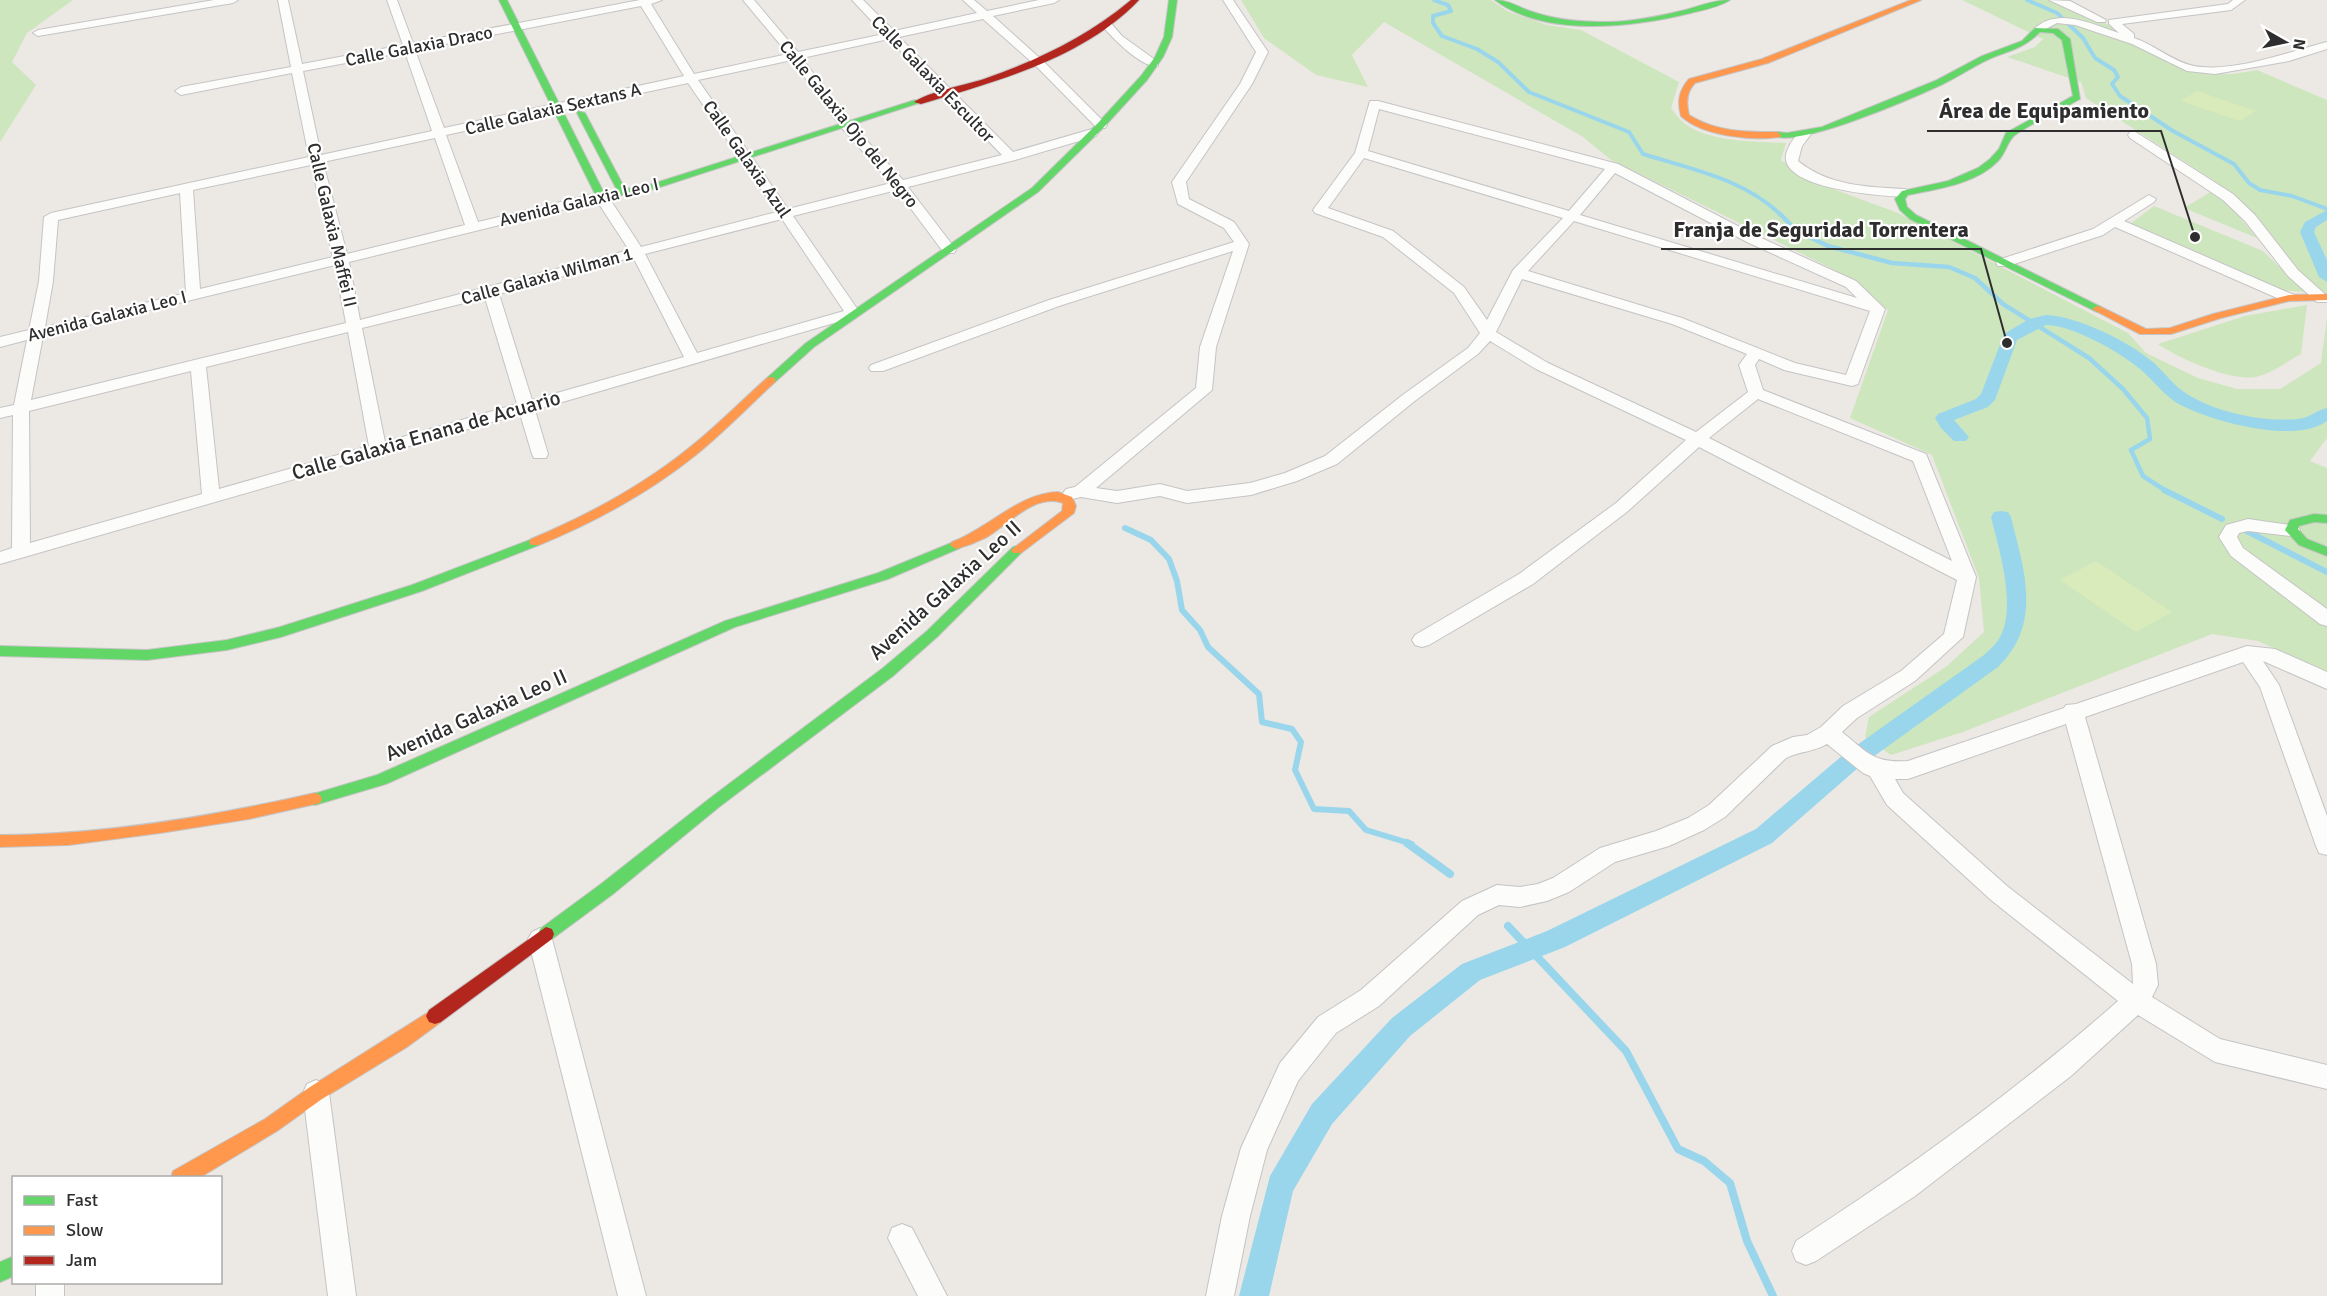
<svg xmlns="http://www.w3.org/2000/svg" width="2327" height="1296" viewBox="0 0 2327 1296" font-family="Signika,sans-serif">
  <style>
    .green { fill: #cee6be }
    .pitch { fill: #d9eabb }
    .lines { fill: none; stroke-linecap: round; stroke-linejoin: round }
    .stream-far3 { stroke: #99d6ec; stroke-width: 4 }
    .stream-far2 { stroke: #99d6ec; stroke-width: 4.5 }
    .stream-far1 { stroke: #99d6ec; stroke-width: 6 }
    .stream { stroke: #99d6ec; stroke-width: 8 }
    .canal { fill: #99d6ec; fill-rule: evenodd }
    .street-casing { stroke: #c5c4c5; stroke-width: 2 }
    .fast-casing { stroke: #c5c4c5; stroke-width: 2 }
    .slow-casing { stroke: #c5c4c5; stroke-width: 2 }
    .jam-casing { stroke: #c5c4c5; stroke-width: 2 }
    .street { fill: #fcfcfb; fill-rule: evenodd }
    .fast { fill: #63d668; fill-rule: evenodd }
    .slow { fill: #ff974d; fill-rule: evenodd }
    .jam { fill: #b3261e; fill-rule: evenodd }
    .labels { text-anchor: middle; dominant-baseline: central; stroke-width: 4.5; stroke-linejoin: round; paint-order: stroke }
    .far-street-label { font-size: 18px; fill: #2e2e2e; stroke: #fff }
    .street-label { font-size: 21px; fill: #2e2e2e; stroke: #fff }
    .leader { fill: none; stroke: #2e2e2e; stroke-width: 2 }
    .callout-dot { fill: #2e2e2e; stroke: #fff; stroke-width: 2 }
    .callout-label { font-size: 22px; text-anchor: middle; font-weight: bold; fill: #2e2e2e; stroke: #fff; stroke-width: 4.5; stroke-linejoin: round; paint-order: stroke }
  </style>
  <rect width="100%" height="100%" fill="#ece8e4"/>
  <g class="green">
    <polygon points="0,0 73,0 27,33 12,62 36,85 0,142"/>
    <path d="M1241,0H1491L1507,11L1547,25L1581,30L1679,82L1671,108C1675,113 1679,119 1684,123C1710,143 1754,141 1786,143L1781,160L1809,180L1898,213L2128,333L2146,353L2198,378L2237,389H2280L2321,363L2327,317V438L2310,461L2327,468V673L2258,641L2212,634L1963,732L1891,755L1865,737L1869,717L1947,666L1984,632L1979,578L1932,455L1850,418L1888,310L1853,279L1611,160L1583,137L1384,22L1352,55L1368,87L1316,75L1264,38Z"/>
    <polygon points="1962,0 2053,0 2097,21 2110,25 2170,64 2209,74 2233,74 2257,70 2327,100 2327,293 2326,294 2298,271 2258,218 2216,182 2086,98 2081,82 2007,57 2035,47 2043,39"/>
    <polygon points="2212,191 2237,214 2257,238 2184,208"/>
    <polygon points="2154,206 2263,251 2305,292 2278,290 2130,224"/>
    <path d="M2307,305L2301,354C2288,361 2274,372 2259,376C2235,384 2178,358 2158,344L2245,316Z"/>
  </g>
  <g class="pitch">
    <polygon points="2197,91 2256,111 2240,121 2181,101"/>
    <polygon points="2096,561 2172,612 2136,632 2060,580"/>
  </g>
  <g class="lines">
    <g class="stream-far3">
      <path d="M1434,0L1448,5L1451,11L1433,16V23L1442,36L1477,49L1498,62L1529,92L1629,132L1643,154C1691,169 1745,179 1782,216"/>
      <polyline points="2027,0 2057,13 2083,38 2095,58 2114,70 2118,77 2112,84 2120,96 2173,131 2234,164 2249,183 2260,190 2292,196 2327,209"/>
    </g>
    <polyline class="stream-far2" points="1780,214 1797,231 1828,246 1892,263 1949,267 1975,278 2003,304 2089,358 2123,389 2147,418 2150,439 2131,450 2143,476 2166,491"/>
    <g class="stream-far1">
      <polyline points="2164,490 2222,519"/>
      <polyline points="1125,528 1151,540 1169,559 1177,581 1182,610 1200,630 1208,647 1259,694 1262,722 1292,729 1301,742 1295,770 1314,809 1349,811 1366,830 1412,844"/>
      <polyline points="2241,528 2327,572"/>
    </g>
    <g class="stream">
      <polyline points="1407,843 1450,874"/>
      <polyline points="1508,926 1626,1051 1678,1149 1704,1161 1730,1183 1747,1241 1773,1296"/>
    </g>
    <g class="canal">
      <polygon points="2327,210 2327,220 2316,227 2314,232 2327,260 2327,282 2319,277 2300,232 2305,222"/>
      <path d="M2046,315C2077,316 2130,342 2154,363C2165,373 2174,386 2187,394C2217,413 2263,422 2298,419C2310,418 2316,410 2327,408V421C2295,445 2209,421 2177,403C2163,394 2153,380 2140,369C2120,352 2072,325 2046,325L2017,340L1995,400L1988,407L1954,420L1969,437L1966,441H1954L1941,428L1935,418L1938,414L1976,399L1981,394L2004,334L2029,319Z"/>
      <path d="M2001,511L2008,512L2011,517C2024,570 2043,623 1998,667L1859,767L1772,843L1565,947L1480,980L1410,1036L1332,1124L1293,1191L1269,1296H1239L1270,1176L1312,1104L1392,1018L1462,964L1547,931L1756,829L1843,755L1984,655C1988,651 1993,647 1997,642C2019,611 1999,550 1991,517L1994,512Z"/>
    </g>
    <g class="street-casing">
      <g id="street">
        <polygon points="214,0 238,0 233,3 38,36 33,33 38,30"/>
        <path d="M278,0H288L302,64L403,45L387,0H397L413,43L640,0H662L651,4L694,74L788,54L743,0H754L798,52L884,34L852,0H863L894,31L977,13L963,0H974L987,11L1039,0H1059L1054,3L993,16L1043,61L1107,125L1105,128H1097L1035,65L983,19L899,37L1013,152L1092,129L1098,133L1096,136L1015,160L908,187L954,247L956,250L954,253H944L897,190L793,216L860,313L858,316L535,410L548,454L546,458H534L532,454L520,414L0,564V552L12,548L13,415L0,418V408L14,405L27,340L0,347V337L29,330L39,281L44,217L51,213L309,157L292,73L181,95L175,91L181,87L291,67ZM641,6L684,76L444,128L415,50ZM889,39L1002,155L903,180L849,121L802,58ZM405,52L432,131L321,155L303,71ZM792,60L841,127L891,183L788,209L698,80ZM688,83L777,212L641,247L606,193L601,192L478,222L446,135ZM435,138L465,225L347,254L323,162ZM311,165L333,257L200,289L193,190ZM180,193L186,293L45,327L53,281L58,220ZM597,201L629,250L360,320L349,262ZM782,219L844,311L697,353L645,254ZM633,257L684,357L532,400L499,294ZM335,265L346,323L31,400L43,336ZM485,298L517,404L385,442L362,328ZM348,332L369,446L219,489L206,367ZM191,371L202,494L30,543L29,411Z"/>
        <path d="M1223,0H1233L1268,52L1252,84L1186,182L1189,199L1234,222L1249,244L1216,347L1212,390L1096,488L1117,491L1160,484L1187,491L1250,483L1285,473L1325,456L1404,394L1468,348L1480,333L1454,293L1383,237L1315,213L1313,210L1355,153L1370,101H1378L1618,164L1759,237L1856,281L1885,309L1858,384L1852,386L1784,370L1759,359L1755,365L1763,390L1926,454L1976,577L1963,637L1915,681L1857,718L1842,732C1868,753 1873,763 1908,761L2064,708L2066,705L2076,704L2247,646L2275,649L2327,672V689L2263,661L2279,685L2327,816V855L2319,853L2316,846L2260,687L2243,662L2085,717L2156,964L2158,985L2152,997L2220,1039L2327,1065V1089L2215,1062L2138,1015L2071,1076L1915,1196L1816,1261L1806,1265L1796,1261L1792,1251L1796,1241C1909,1168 2017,1090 2118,1001L1991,900L1887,805L1870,776L1863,773L1827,744C1814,752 1800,751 1786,758L1725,817L1704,830L1669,846L1615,862L1569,892L1547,901L1520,907L1499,905L1478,915L1379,1006L1336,1033L1298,1081L1267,1150L1250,1216L1234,1296H1206L1222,1216L1241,1148L1280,1063L1318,1017L1361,990L1462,901L1497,885L1520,887L1538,884L1553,878L1600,848L1656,831L1688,818L1709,805L1772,746L1793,737L1807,735L1821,727L1843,706L1901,671L1944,634L1957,580L1699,447L1628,511L1533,584L1429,645L1422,647L1415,645L1412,640L1415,635L1519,574L1616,503L1686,440L1536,369L1490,341L1478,354L1416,400L1337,464L1297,481L1251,495L1187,503L1160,496L1117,503L1081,497L1072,499L1066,497L1063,493L1066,489L1075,487L1196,388L1200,347L1233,251L1059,306L883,371H871L869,368L871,365L1049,300L1234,242L1224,228L1178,204L1172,182L1240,84L1256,52ZM1379,109L1605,169L1569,211L1368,151ZM1364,158L1563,218L1513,270L1487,320L1464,287L1393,231L1328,208ZM1615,173L1749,243L1846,287L1857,298L1580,215ZM1574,221L1870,311L1846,375L1795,363L1682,318L1528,271ZM1522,279L1672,324L1747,354L1739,365L1748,392L1696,432L1548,363L1496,332ZM1758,399L1913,461L1952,561L1709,438ZM2066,724L2132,964L2133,984L2007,886L1903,793L1895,779H1908Z"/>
        <polygon points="2049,0 2070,1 2106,20 2105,22 2097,22"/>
        <path d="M2233,0H2245L2231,10L2122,24L2134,34V38C2155,45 2173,62 2194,66C2234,73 2288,52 2327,42V49L2289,61L2215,74L2187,71L2132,44L2075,25L2057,23L2038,33L2033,30C2057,6 2091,24 2119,33L2109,24V20L2228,4Z"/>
        <path d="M1105,20L1109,21L1122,36L1158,62V66C1142,69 1109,35 1100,23Z"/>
        <path d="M1805,130L1811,134L1802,146L1798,161C1829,186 1867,187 1905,189L1912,193L1905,197C1883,196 1773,189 1787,151C1790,143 1797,132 1805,130Z"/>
        <polygon points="2134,131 2233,194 2255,215 2298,270 2327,296 2327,302 2317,302 2288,276 2245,221 2223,200 2130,138 2128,135 2130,132"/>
        <polygon points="2149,195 2156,199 2154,202 2124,221 2294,295 2296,298 2294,301 2284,301 2115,227 2103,235 2008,266 1998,266 1996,263 1998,260 2093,229"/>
        <polygon points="2248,519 2297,526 2300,530 2297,534 2291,536 2248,531 2239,533 2237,537 2243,548 2327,609 2327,626 2320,624 2231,556 2219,537 2226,525"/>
        <polygon points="540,928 548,932 552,939 646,1296 618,1296 528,939 532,932"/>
        <polygon points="316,1080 325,1084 329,1093 356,1296 328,1296 303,1093 307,1084"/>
        <polygon points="902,1224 912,1228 947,1296 918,1296 888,1238 892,1228"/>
        <rect x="36" y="1282" width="28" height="14"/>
      </g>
    </g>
    <g class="fast-casing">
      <g id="fast">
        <polygon points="499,0 507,0 604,193 617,190 577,113 578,111 585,113 625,189 649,185 915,100 922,102 654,189 601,199 596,196"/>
        <polygon points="1169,0 1177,0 1172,37 1163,57 1147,80 1104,127 1038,192 814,347 775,382 767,382 767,378 806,343 1032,188 1098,123 1141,76 1155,57 1164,37"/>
        <path d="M1495,0C1509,0 1518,7 1530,11C1555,20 1581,22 1607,22C1633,22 1660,16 1685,10C1700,6 1714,0 1730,0C1719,7 1703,10 1691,13C1634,27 1545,38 1495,0Z"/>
        <path d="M2035,28L2058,29L2070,39L2080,99C2059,111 2035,121 2015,135C2008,140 2005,154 1998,161C1976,184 1937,189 1908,195L1905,199L1907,207L1916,215L2101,307L2102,309L2097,312L1910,219L1900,210L1895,199L1902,191L1948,181L1978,168L1990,159L1999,149L2006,133L2073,96L2062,40L2053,33L2040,32C2022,50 2009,50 1987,60C1972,67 1958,77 1943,84C1915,97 1795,150 1773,135L1777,132L1787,133L1822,127L1937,80L1982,56L2022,41Z"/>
        <polygon points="2314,514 2327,515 2327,523 2314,522 2299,526 2298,529 2307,539 2327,547 2327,556 2299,545 2285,530 2290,520"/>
        <polygon points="535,538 539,539 541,542 539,545 422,591 281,637 227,650 147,660 0,656 0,646 147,650 227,640 280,627 412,585"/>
        <polygon points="956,541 960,542 962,545 960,548 888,579 735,627 386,784 315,805 310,803 308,799 310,795 377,775 725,621 878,573"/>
        <polygon points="1017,546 1021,547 1023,550 1021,553 937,637 893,676 719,807 613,894 552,939 546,941 540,939 538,934 540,929 601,884 709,799 883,668 927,631 1013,547"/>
        <polygon points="14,1256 14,1276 0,1282 0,1262"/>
      </g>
    </g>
    <g class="slow-casing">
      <g id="slow">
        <path d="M1911,0H1921L1768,63L1695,83C1686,92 1686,103 1689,115C1716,132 1746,132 1777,132L1781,135L1780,137C1752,141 1702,136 1681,116C1677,101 1679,91 1689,79L1762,59Z"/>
        <polygon points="2327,294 2327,300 2289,301 2221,318 2171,334 2140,334 2092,309 2097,306 2101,307 2146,329 2170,328 2213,314 2289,295"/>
        <path d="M771,377L775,378V382C749,406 725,431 697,454C650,492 595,522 539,545H531L529,542L531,539C586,516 642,486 689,448C717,426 741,401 767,378Z"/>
        <path d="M1058,492L1072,497L1076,506L1074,513L1021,553H1013L1011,550L1062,511L1063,503C1035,493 1009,524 987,537C977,542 967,546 956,549L950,545L952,542C989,528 1019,493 1058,492Z"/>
        <path d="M315,793L320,795L322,799L320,803L249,819L160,833L69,845L0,847V835C104,835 214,816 315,793Z"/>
        <polygon points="435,1008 441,1010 444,1016 441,1022 407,1047 322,1099 277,1131 199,1178 171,1178 173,1171 265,1119 310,1087"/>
      </g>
    </g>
    <g class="jam-casing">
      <g id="jam">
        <path d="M1131,0H1139C1083,59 996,81 921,104L914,102C928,92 965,85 984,79C1038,60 1087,37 1131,0Z"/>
        <polygon points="546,927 552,929 554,934 552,939 441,1022 435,1024 429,1022 426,1016 429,1010"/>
      </g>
    </g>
    <use href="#street" class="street"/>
    <use href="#fast" class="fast"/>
    <use href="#slow" class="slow"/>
    <use href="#jam" class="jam"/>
  </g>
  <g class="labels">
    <g class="far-street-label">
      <text transform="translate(419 46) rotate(-11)">Calle Galaxia Draco</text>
      <text transform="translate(933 79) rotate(46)">Calle Galaxia Escultor</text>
      <text transform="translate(553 109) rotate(-13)">Calle Galaxia Sextans A</text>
      <text transform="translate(849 124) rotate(51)">Calle Galaxia Ojo del Negro</text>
      <text transform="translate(747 159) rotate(55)">Calle Galaxia Azul</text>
      <text transform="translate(579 202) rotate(-13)">Avenida Galaxia Leo I</text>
      <text transform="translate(332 225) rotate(77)">Calle Galaxia Maffei II</text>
      <text transform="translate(547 276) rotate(-15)">Calle Galaxia Wilman 1</text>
      <text transform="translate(107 316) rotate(-14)">Avenida Galaxia Leo I</text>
    </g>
    <g class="street-label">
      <text transform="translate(426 435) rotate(-16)">Calle Galaxia Enana de Acuario</text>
      <text transform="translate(945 590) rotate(-42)">Avenida Galaxia Leo II</text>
      <text transform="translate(476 715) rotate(-24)">Avenida Galaxia Leo II</text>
    </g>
  </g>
  <path class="leader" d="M2195 237L2161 131H1927M2007 343L1981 249H1661"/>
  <g class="callout-dot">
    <circle cx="2195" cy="237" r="6"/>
    <circle cx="2007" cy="343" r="6"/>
  </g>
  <g class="callout-label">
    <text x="2044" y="118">Área de Equipamiento</text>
    <text x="1821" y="237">Franja de Seguridad Torrentera</text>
  </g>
  <rect x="12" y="1176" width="210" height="108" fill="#ffffff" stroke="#ababab" stroke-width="1.5"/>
  <rect x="24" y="1196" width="30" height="9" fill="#63d668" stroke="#ababab" stroke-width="1.5"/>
  <text x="66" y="1206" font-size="18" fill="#2e2e2e">Fast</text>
  <rect x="24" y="1226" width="30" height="9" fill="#ff974d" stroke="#ababab" stroke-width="1.5"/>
  <text x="66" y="1236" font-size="18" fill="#2e2e2e">Slow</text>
  <rect x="24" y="1256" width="30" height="9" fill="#b3261e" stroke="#ababab" stroke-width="1.5"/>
  <text x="66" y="1266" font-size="18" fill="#2e2e2e">Jam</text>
  <g transform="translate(2285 42) rotate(99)" stroke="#ffffff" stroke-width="4.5" paint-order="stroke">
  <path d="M0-4.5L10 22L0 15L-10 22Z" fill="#2e2e2e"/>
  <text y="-9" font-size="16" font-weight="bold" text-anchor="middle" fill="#2e2e2e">N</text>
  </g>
</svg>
